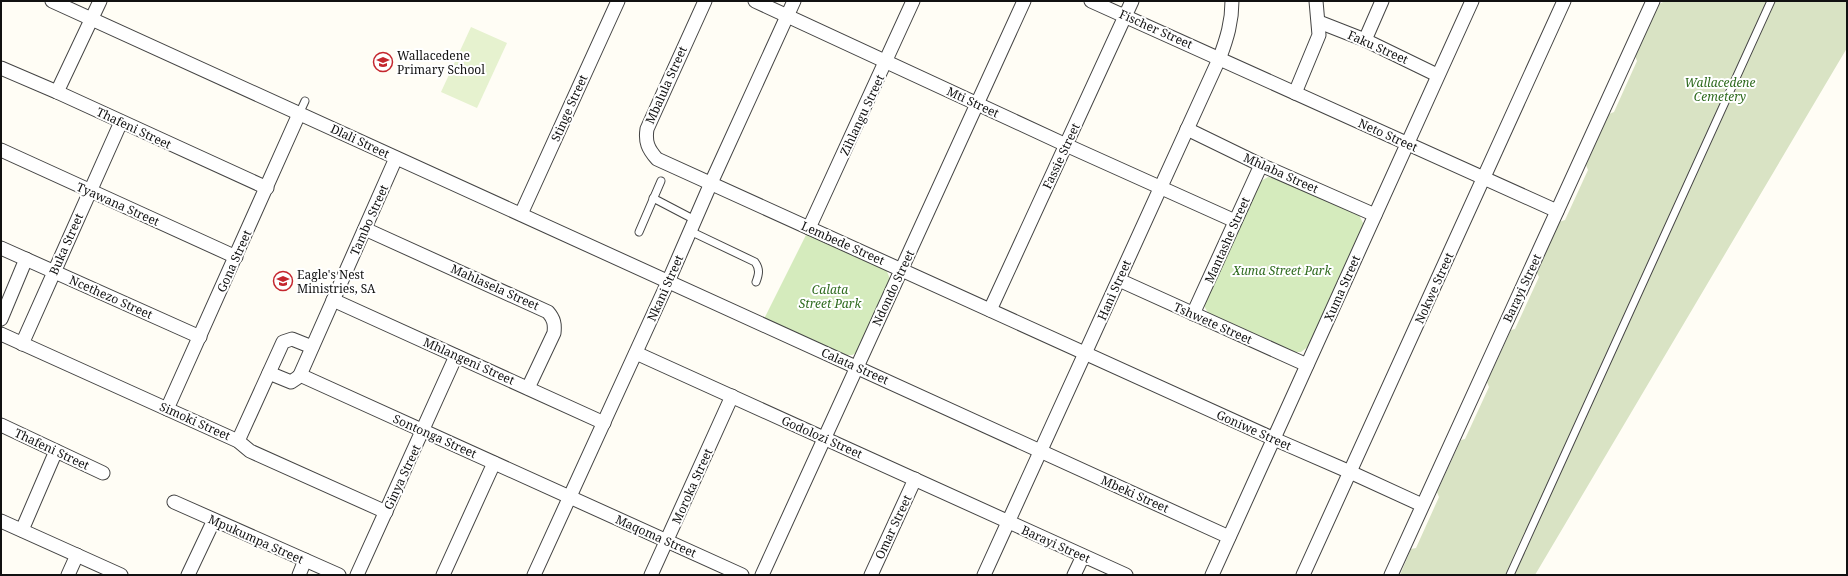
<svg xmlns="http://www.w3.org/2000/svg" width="1848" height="576" viewBox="0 0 1848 576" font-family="'Noto Serif',serif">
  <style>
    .green { fill: #d5ebbd }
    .cemetery { fill: #d9e3c4 }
    .pitch { fill: #e6f2cf }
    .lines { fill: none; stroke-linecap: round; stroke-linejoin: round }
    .service-casing { stroke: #444; stroke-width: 9 }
    .minor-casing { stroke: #444; stroke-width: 15 }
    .service { stroke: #fff; stroke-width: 7 }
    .minor { stroke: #fff; stroke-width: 13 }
    .labels { text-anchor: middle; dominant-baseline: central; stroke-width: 4; stroke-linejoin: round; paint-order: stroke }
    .street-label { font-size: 12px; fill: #111; stroke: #fff }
    .poi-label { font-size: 12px; fill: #111; stroke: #fff; text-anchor: start }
    .park-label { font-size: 12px; font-style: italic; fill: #2f6b1f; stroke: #fff }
  </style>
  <rect width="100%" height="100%" fill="#fffdf5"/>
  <g class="green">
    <polygon points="1268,177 1278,178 1359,215 1364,225 1309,346 1301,352 1292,352 1208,313 1203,304 1261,181"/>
    <polygon points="807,233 886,269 890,279 858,352 852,355 844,355 764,319"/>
  </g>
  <polygon class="cemetery" points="1665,1 1847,1 1847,48 1535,575 1400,575 1411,549 1416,548 1439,497 1437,492 1461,440 1465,439 1489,387 1487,382 1511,330 1515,329 1539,277 1537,273 1559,222 1565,220 1588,170 1586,165 1609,114 1614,112 1637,61 1635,56 1659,4"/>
  <polygon class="pitch" points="471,27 507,43 477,108 441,92"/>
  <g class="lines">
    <g class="service-casing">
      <g id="service">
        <polyline points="299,114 305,101"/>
        <polyline points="653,198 695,220"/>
        <path d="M690,231L755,262C760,269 759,274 756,282"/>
        <polyline points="639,232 661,181"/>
        <polyline points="1510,575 1771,1"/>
      </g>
    </g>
    <g class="minor-casing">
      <g id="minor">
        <polyline points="52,1 1229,537"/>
        <path d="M705,1L647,129C645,142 648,149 657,159L1274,439L1350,472L1422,505"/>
        <polyline points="755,1 1066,145 1235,221"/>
        <path d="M1091,1C1247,71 1402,141 1557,211"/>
        <polyline points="1319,22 1365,40 1437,75"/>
        <polyline points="1365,40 1382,1"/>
        <polyline points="1,68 57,92 267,188"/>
        <polyline points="57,92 100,1"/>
        <polyline points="1295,93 1319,35 1316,1"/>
        <polyline points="1187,129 1261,165 1375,215"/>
        <polyline points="1,150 236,257"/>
        <polyline points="521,214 618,1"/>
        <polyline points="809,228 913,1"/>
        <path d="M365,229L548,312C554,319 555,324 554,333L528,388"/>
        <polyline points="1,248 200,337"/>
        <polyline points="1119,280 1307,365"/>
        <polyline points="333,300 604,423"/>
        <polyline points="990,310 1132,1"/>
        <polyline points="1193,314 1261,165"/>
        <polyline points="1,319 26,259"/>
        <polyline points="1,334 238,441 250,451 386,512"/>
        <polyline points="22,344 121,122"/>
        <polyline points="636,353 1126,575"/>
        <polyline points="269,373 291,382 297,378 300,375 396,158"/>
        <polyline points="300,375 742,575"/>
        <polyline points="167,409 299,114"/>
        <polyline points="1,425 103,473"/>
        <polyline points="238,441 283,342 292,339 312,347"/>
        <polyline points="174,502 339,575"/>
        <polyline points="1,521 121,575"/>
        <polyline points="22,530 56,451"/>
        <polyline points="68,575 77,555"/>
        <polyline points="188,575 214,520"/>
        <polyline points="299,575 305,560"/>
        <polyline points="357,575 456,356"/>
        <polyline points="443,575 494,463"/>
        <polyline points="534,575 668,282 711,183 794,1"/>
        <polyline points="651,575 732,396"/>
        <polyline points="762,575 1024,1"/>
        <polyline points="871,575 915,479"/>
        <path d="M984,575L1220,57C1227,38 1232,22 1232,1"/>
        <polyline points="1074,575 1083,556"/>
        <polyline points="1212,575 1472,1"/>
        <polyline points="1303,575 1564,1"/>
        <polyline points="1391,575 1653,1"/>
      </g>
    </g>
    <use href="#service" class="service"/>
    <use href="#minor" class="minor"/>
  </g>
  <defs>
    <g id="school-ring" transform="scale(1)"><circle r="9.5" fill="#fff" stroke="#c4262e" stroke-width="1.5"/><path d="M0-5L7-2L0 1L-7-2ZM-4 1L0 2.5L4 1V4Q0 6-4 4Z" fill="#c4262e"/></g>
  </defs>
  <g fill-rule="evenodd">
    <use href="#school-ring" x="383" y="62"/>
    <use href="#school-ring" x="283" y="281"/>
  </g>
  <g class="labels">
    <g class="street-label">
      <text transform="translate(1156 29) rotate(24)">Fischer Street</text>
      <text transform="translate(1378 47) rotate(24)">Faku Street</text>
      <text transform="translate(666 85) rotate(-66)">Mbalula Street</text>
      <text transform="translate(973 102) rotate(25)">Mti Street</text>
      <text transform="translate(569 108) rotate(-66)">Stinge Street</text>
      <text transform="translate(862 115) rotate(-65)">Zihlangu Street</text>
      <text transform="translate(134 128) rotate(25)">Thafeni Street</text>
      <text transform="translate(1388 135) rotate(24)">Neto Street</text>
      <text transform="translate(360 141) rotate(25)">Dlali Street</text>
      <text transform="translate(1061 156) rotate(-65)">Fassie Street</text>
      <text transform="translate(1281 173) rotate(24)">Mhlaba Street</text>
      <text transform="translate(118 204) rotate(24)">Tyawana Street</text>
      <text transform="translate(369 220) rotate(-66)">Tambo Street</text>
      <text transform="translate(1227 240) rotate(-66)">Mantashe Street</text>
      <text transform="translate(843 243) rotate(24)">Lembede Street</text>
      <text transform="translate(66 244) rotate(-66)">Buka Street</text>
      <text transform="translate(234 261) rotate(-66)">Gona Street</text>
      <text transform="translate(495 287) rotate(24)">Mahlasela Street</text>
      <text transform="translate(665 288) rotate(-66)">Nkani Street</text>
      <text transform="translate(893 288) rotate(-65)">Ndondo Street</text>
      <text transform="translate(1342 288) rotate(-66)">Xuma Street</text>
      <text transform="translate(1434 288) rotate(-66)">Nokwe Street</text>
      <text transform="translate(1522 288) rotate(-65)">Barayi Street</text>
      <text transform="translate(1114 290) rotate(-66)">Hani Street</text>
      <text transform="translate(111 297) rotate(24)">Ncethezo Street</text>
      <text transform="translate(1213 323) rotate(24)">Tshwete Street</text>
      <text transform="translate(469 361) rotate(24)">Mhlangeni Street</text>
      <text transform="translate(855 366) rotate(24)">Calata Street</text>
      <text transform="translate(195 421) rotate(24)">Simoki Street</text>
      <text transform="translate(1254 430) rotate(24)">Goniwe Street</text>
      <text transform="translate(435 436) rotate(24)">Sontonga Street</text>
      <text transform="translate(822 437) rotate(24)">Godolozi Street</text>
      <text transform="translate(52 449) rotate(25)">Thafeni Street</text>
      <text transform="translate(402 477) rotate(-65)">Ginya Street</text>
      <text transform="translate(692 486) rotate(-66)">Moroka Street</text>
      <text transform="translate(1135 494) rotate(24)">Mbeki Street</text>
      <text transform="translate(893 527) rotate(-65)">Omar Street</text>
      <text transform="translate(656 536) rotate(24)">Maqoma Street</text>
      <text transform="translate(256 539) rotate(24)">Mpukumpa Street</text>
      <text transform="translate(1056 544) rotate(24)">Barayi Street</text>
    </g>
    <g class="poi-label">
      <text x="397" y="55">Wallacedene<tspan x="397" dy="14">Primary School</tspan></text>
      <text x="297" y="274">Eagle's Nest<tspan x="297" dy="14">Ministries, SA</tspan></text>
    </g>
    <g class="park-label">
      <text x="1720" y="82">Wallacedene<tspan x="1720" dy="14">Cemetery</tspan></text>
      <text x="1282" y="270">Xuma Street Park</text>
      <text x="830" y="289">Calata<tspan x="830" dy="14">Street Park</tspan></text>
    </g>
  </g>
  <rect width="1848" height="576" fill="none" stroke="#111111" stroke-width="4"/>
</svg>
